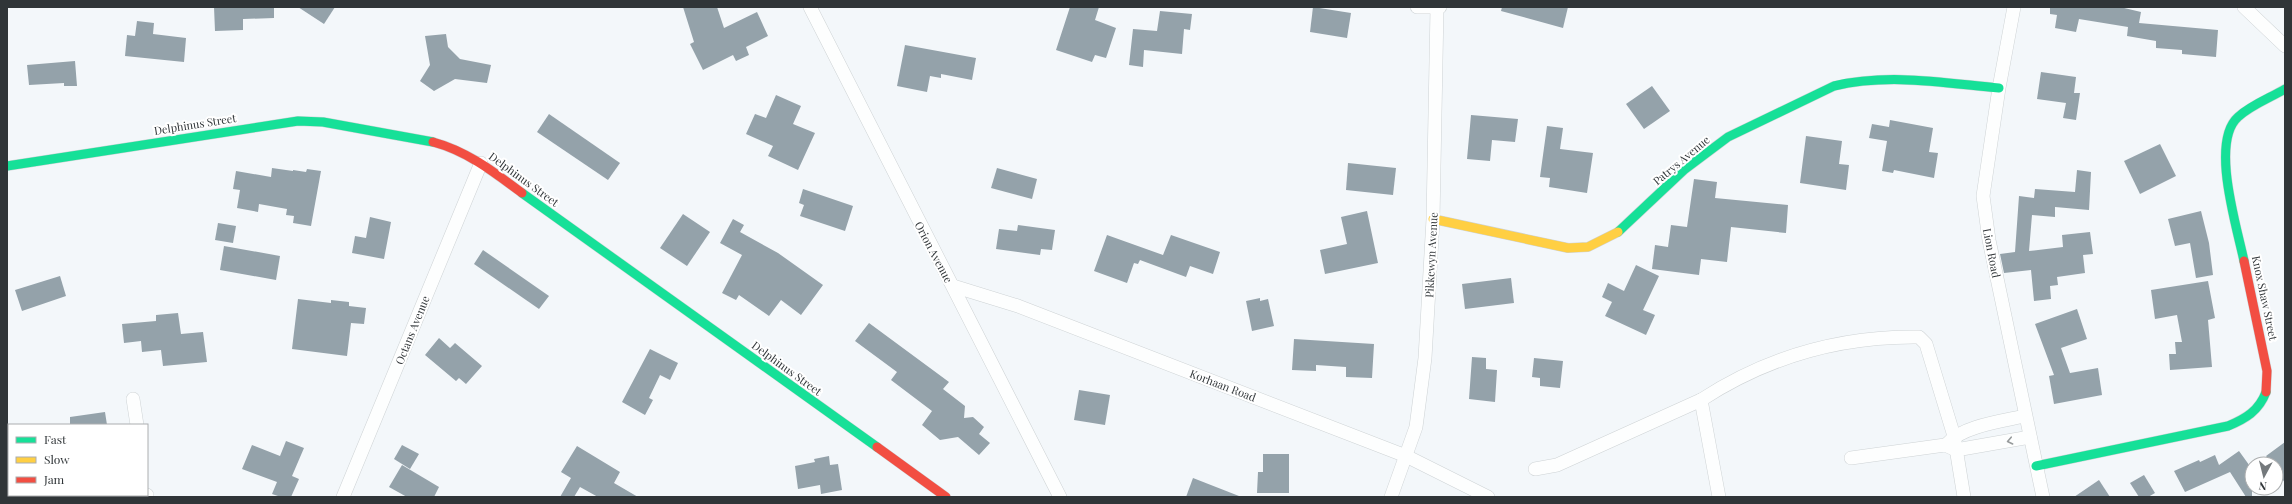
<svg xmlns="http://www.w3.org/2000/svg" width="2292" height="504" viewBox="0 0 2292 504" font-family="'Playfair Display',serif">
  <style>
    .building { fill: #94a2aa }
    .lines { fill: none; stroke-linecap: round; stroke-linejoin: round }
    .street-casing { stroke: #ced3d5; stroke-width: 14 }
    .fast-casing { stroke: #ced3d5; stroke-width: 10 }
    .slow-casing { stroke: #ced3d5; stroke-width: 10 }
    .jam-casing { stroke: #ced3d5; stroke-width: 10 }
    .street { stroke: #fdfefe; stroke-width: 13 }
    .fast { stroke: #16e098; stroke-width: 9 }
    .slow { stroke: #ffcf43; stroke-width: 9 }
    .jam { stroke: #f24e42; stroke-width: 9 }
    .oneway { stroke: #969a9b }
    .labels { text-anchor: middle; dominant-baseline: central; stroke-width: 4; stroke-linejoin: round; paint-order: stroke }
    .street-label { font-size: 11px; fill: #303538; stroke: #fff }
  </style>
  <rect width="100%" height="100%" fill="#f3f7fa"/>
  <g class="building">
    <polygon points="214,7 274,7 274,18 243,19 243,30 215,31"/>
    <polygon points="298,7 335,7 324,24"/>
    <polygon points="683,7 717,7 724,28 757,12 768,36 746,47 749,55 736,61 733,55 703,70 690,44 694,42"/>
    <polygon points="1070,7 1099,7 1095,20 1116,28 1106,58 1095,55 1092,62 1056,50"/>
    <polygon points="1313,7 1351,13 1347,38 1310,32"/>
    <polygon points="1502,7 1568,7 1563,28 1501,11"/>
    <polygon points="2050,7 2120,7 2141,12 2139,23 2218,30 2216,57 2182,54 2182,50 2156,48 2156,41 2127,36 2128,27 2079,19 2076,32 2055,28 2057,15 2050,14"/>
    <polygon points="1160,11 1192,14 1190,30 1184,29 1182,54 1144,50 1143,67 1129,65 1133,29 1157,31"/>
    <polygon points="137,21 154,23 153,34 186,38 184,62 125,56 127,35 135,36"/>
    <polygon points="446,34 448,47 460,59 491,65 487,83 455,79 434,91 420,81 430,65 425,36"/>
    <polygon points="905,45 976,58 972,80 941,74 941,78 930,76 927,92 897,86"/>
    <polygon points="75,61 77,86 64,86 64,83 29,85 27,65"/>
    <polygon points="2041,72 2076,77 2074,93 2080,93 2076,120 2063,118 2066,103 2037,99"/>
    <polygon points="1652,86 1670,111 1644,129 1626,104"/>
    <polygon points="776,95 801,106 793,124 815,133 798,170 768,156 773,146 746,134 755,114 766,118"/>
    <polygon points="549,114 620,163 608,180 537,132"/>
    <polygon points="1471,115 1518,119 1515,142 1492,140 1490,161 1467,159"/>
    <polygon points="1890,120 1933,128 1929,152 1938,153 1934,178 1894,170 1893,173 1882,171 1887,141 1869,138 1872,124 1889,127"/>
    <polygon points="1547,126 1563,128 1560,149 1593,153 1587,193 1549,187 1550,178 1540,177"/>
    <polygon points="1806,136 1842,141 1839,164 1849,165 1846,190 1800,183"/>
    <polygon points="2160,144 2176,176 2140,194 2124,161"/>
    <polygon points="1348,163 1396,168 1393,195 1346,190"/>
    <polygon points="272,168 293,171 293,170 306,172 307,169 321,171 311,226 293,223 294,216 286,215 287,209 259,204 258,212 237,208 240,190 233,189 236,171 271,177"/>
    <polygon points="997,168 1037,179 1032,199 991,188"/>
    <polygon points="2077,170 2091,172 2089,210 2055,207 2055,217 2032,215 2029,251 2063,247 2062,235 2090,232 2093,254 2083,255 2085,273 2057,277 2058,285 2050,286 2051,299 2034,301 2031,270 2004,273 2000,254 2015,252 2019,196 2034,198 2035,189 2075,192"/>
    <polygon points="1694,179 1717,182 1715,198 1788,205 1786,233 1731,227 1727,262 1701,259 1699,275 1652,269 1655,245 1668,247 1671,225 1687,227"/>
    <polygon points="803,189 853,206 845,231 800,216 804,205 799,203"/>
    <polygon points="1367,211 1378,263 1325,274 1320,250 1347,244 1341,217"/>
    <polygon points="2201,211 2209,243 2213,275 2196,278 2190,243 2175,246 2168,219"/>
    <polygon points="683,214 710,232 687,266 660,248"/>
    <polygon points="370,217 391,222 384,259 352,253 355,236 366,238"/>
    <polygon points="733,219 744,225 740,232 778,253 823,285 801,315 781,300 769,316 739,295 736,300 722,293 742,255 720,243"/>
    <polygon points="218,223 236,226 233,243 215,240"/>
    <polygon points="1018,225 1055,230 1052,250 1041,249 1040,255 996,249 999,229 1017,231"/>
    <polygon points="1107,235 1163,255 1171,235 1220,252 1213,274 1190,266 1186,277 1140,260 1138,264 1134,263 1127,283 1094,271"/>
    <polygon points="224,246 280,256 276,280 220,270"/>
    <polygon points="483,250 549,296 539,309 474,264"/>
    <polygon points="1636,265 1659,276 1643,310 1655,315 1646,335 1605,316 1612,302 1602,297 1608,283 1624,291"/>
    <polygon points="60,276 66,296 22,311 15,290"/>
    <polygon points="1511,278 1514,303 1465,309 1462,284"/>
    <polygon points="2208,281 2215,318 2208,320 2212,367 2170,370 2169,354 2176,354 2175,342 2182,342 2177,315 2155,319 2151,290"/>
    <polygon points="1260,298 1260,301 1268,299 1274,326 1252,331 1246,301"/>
    <polygon points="298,299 331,303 331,300 349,302 349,306 366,308 364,324 351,323 347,356 292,349"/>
    <polygon points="2077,309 2087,339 2061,348 2070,373 2098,368 2102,395 2054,404 2049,376 2054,375 2035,324"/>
    <polygon points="178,313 181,334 203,332 207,362 163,366 161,350 142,352 141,341 124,343 122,324 156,321 156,315"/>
    <polygon points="869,323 949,382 943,389 965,406 964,418 973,417 984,427 979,434 990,443 979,455 958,437 940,440 922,425 932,411 891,380 897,372 855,341"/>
    <polygon points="439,338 450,348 455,343 482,366 466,384 459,378 456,381 425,355"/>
    <polygon points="1294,339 1374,344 1372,378 1346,377 1346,367 1316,365 1316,371 1292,370"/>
    <polygon points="650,349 678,363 670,380 660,375 649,398 653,400 645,415 622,402"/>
    <polygon points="1472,357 1486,358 1486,369 1497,370 1495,402 1469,399"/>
    <polygon points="1534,358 1563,361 1560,388 1540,386 1540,378 1532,377"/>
    <polygon points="1079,390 1110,395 1105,425 1074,420"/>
    <polygon points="105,412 107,425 70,425 70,417"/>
    <polygon points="286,441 304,448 292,476 299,479 291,497 281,497 272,494 277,482 242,469 252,445 280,456"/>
    <polygon points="2285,442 2285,483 2276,470 2276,464 2272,464 2266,456"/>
    <polygon points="402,445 419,454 410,469 394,459"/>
    <polygon points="577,446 620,472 614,483 638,497 598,497 580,487 574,497 560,497 571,478 561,472"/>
    <polygon points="2239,451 2252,469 2252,497 2246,497 2230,472 2185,492 2174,471 2199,460 2200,462 2215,455 2219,465"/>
    <polygon points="1263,454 1289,454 1289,493 1257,493 1258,472 1263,472"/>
    <polygon points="829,456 830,465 838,464 842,490 821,494 820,485 798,489 795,466 815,462 814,459"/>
    <polygon points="402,465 439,487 434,497 407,497 389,487"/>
    <polygon points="2144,475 2155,493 2148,497 2139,497 2130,483"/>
    <polygon points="1193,478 1239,496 1238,497 1186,497"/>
    <polygon points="2099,480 2110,497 2074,497"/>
  </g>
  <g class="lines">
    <g class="street-casing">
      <g id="street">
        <polyline points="810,7 1060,497"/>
        <polyline points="1417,7 1440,7"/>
        <polyline points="2014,7 1999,88 1983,196 1989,240 2043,497"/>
        <polyline points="2244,7 2285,46"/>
        <polyline points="953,286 1018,306 1406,456 1488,497"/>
        <polyline points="133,399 137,425"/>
        <path d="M1701,400C1767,357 1841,336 1919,337L1926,344L1954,436L1964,497"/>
        <path d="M1948,443C1963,426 2003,421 2025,416"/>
        <polyline points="1851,458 1945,445 1956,450 2030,437"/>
        <polyline points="1535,469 1557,465 1701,400 1719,497"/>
        <polyline points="147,495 147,497"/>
        <polyline points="343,497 481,163"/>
        <polyline points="1391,497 1416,427 1425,358 1433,219 1437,8"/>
      </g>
    </g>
    <g class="fast-casing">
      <g id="fast">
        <polyline points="7,166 298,121 323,122 433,142"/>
        <polyline points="522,193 877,447"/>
        <path d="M1618,232L1684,170L1728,137L1834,86C1889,73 1944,83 1999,88"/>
        <path d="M2244,261C2237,227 2210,142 2238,117C2251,105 2270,98 2285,89"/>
        <path d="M2036,466L2228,426C2245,419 2259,411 2266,392"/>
      </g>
    </g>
    <g class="slow-casing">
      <polyline id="slow" points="1433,219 1568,248 1588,247 1618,232"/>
    </g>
    <g class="jam-casing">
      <g id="jam">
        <path d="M433,142C467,151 494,172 522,193"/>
        <polyline points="2244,261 2267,371 2266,392"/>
        <polyline points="877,447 946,497"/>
      </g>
    </g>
    <use href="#street" class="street"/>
    <use href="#fast" class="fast"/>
    <use href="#slow" class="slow"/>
    <use href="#jam" class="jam"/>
  </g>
  <defs><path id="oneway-chevron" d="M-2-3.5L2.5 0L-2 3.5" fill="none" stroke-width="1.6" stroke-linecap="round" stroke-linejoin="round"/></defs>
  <use class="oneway" href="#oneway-chevron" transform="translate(2010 441) rotate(168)"/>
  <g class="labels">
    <g class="street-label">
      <text transform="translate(195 124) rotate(-9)">Delphinus Street</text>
      <text transform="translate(1681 160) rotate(-40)">Patrys Avenue</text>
      <text transform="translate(524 179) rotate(36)">Delphinus Street</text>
      <text transform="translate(934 252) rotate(62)">Orion Avenue</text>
      <text transform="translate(1992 253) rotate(79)">Lion Road</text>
      <text transform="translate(1431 255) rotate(-87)">Pikkewyn Avenue</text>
      <text transform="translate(2265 298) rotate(78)">Knox Shaw Street</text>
      <text transform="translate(412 330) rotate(-68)">Octans Avenue</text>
      <text transform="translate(787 368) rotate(36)">Delphinus Street</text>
      <text transform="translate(1223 385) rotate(21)">Korhaan Road</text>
    </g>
  </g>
  <rect width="2292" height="504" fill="none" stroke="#303538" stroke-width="16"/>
  <rect x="8" y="424" width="140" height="72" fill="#ffffff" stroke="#acaeaf"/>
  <rect x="16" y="437" width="20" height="6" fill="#16e098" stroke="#acaeaf"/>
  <text x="44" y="444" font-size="12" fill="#303538">Fast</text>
  <rect x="16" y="457" width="20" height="6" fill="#ffcf43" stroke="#acaeaf"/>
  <text x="44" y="464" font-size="12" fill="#303538">Slow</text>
  <rect x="16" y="477" width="20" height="6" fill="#f24e42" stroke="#acaeaf"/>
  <text x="44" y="484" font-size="12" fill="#303538">Jam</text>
  <g transform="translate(2264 476) rotate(187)"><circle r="19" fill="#ffffff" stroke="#acaeaf"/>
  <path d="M0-3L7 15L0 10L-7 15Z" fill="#74797c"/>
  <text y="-6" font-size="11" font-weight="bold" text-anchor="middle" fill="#303538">N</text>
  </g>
</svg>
